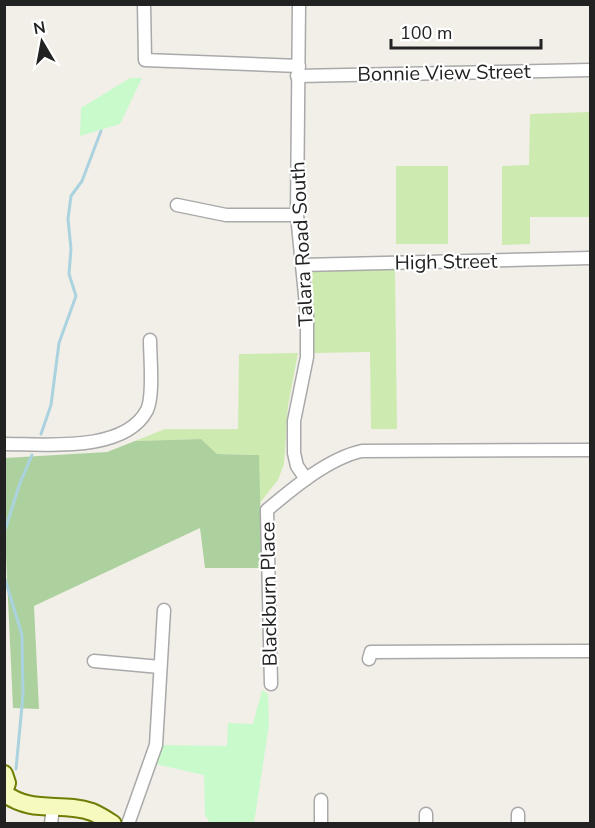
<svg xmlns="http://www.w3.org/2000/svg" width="595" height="828" viewBox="0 0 595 828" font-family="'Nunito Sans',sans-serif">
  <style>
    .grass { fill: #cdebb0 }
    .forest { fill: #add19e }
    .park { fill: #c8facc }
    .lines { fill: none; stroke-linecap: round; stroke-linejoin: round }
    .stream { stroke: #aad3df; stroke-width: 3 }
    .street-casing { stroke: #a9a9a9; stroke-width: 15 }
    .secondary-casing { stroke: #707d05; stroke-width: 20 }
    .street { stroke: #fff; stroke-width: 12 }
    .secondary { stroke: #f7fabf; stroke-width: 16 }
    .labels { text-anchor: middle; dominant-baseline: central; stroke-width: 4.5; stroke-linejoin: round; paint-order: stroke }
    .street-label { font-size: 20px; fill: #222; stroke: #fff }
  </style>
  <rect width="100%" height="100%" fill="#f2efe9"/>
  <g class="grass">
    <polygon points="590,112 590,217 530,217 530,244 502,245 502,166 529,165 530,114"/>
    <rect x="396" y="166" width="52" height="78"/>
    <polygon points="395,270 397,429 371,429 370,352 314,353 312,273 315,271"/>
    <polygon points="298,353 288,406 284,464 278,480 259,504 259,455 217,454 201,439 135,441 165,429 238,429 239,354"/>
  </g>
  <polygon class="forest" points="201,439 217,454 259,455 262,568 205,568 200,528 34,606 39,709 13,708 5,534 5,458 107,452 135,441"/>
  <g class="park">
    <polygon points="130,78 142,78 120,124 80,136 81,108"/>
    <polygon points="262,690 268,694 269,725 254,823 210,823 205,815 204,775 151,763 156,745 227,746 228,723 253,724"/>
  </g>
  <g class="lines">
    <g class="stream">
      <polyline points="41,434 51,405 59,343 76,296 69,274 71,249 68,219 71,196 82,181 101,131"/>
      <polyline points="4,533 20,483 32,455"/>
      <polyline points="4,576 22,635 23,695 16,769"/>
    </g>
    <g class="street-casing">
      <g id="street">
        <polyline points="144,4 145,60 299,66"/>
        <polyline points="299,4 297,215 307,315 307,357 294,421 294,453 297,466 306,479"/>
        <polyline points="297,76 590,70"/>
        <polyline points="177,205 226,215 297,215"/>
        <polyline points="302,265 590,258"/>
        <path d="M4,444C45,444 125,453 147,410C154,396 150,357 150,340"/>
        <polyline points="369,659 371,652 590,651"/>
        <polyline points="94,661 160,667"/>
        <path d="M271,684L267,510C293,488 329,458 362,451L590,450"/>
        <polyline points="426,814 426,824"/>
        <polyline points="518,814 518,824"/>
        <polyline points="51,824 53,807"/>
        <polyline points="128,824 156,745 164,610"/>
        <polyline points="321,824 321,800"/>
      </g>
    </g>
    <g class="secondary-casing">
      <g id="secondary">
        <polyline points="4,774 7,783 4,792"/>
        <path d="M4,793C33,815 61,801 92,812C99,815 107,820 113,824"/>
      </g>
    </g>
    <use href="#street" class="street"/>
    <use href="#secondary" class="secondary"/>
  </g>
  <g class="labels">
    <g class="street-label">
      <text transform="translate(444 73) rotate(-1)">Bonnie View Street</text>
      <text transform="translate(302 244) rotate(-93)">Talara Road South</text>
      <text transform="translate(446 262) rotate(-1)">High Street</text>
      <text transform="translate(269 594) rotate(-91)">Blackburn Place</text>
    </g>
  </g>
  <rect width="595" height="828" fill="none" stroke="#222222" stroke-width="12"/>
  <g transform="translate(42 42) rotate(350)" stroke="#ffffff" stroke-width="4.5" paint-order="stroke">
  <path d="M0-4.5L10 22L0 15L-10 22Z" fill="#222222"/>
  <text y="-9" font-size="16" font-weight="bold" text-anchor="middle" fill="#222222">N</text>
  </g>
  <path d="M391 39v9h150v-9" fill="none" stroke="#222222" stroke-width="3"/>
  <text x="400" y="39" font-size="18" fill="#222222" stroke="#ffffff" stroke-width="4.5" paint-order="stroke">100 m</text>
</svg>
